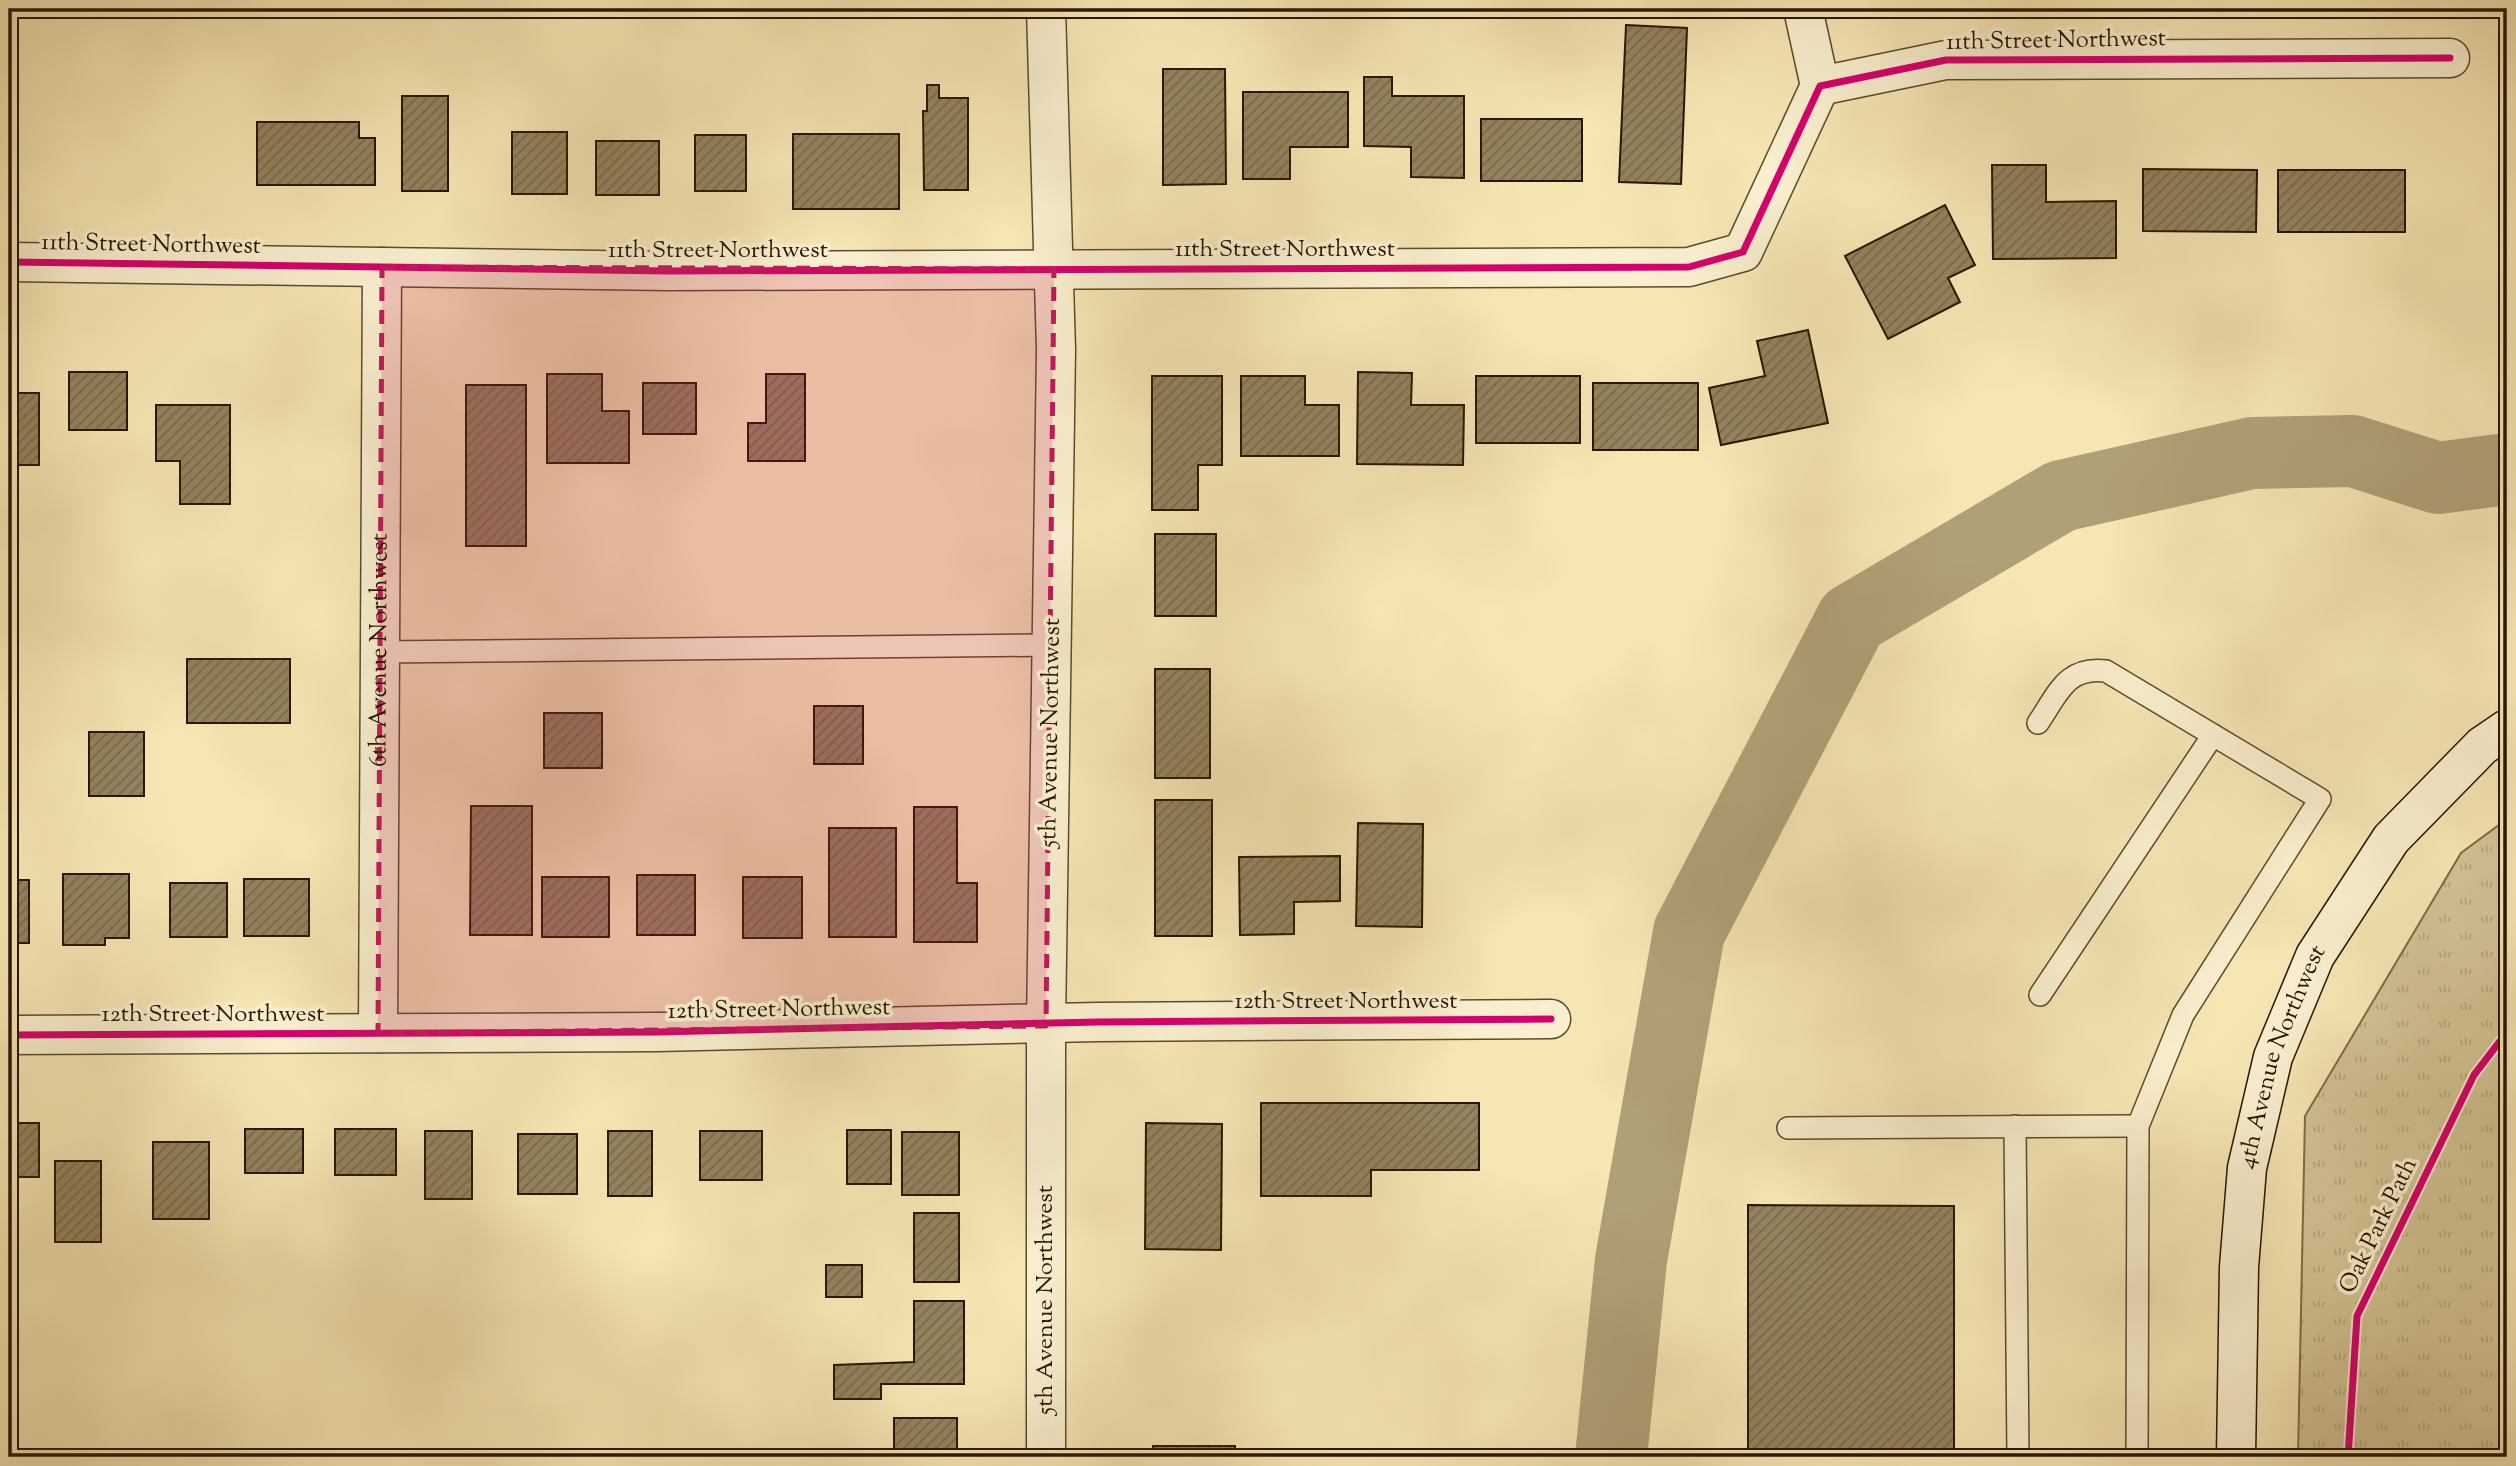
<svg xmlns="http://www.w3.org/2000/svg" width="2516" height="1466" viewBox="0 0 2516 1466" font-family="'Sorts Mill Goudy',serif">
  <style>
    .park { fill: url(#park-tufts); stroke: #7d6d4a; stroke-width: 2 }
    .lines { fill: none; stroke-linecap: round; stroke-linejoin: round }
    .river { stroke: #b0a077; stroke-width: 72 }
    .building { fill: url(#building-hatch); stroke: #271700; stroke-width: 2 }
    .service-casing { stroke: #5b4b2d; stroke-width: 24 }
    .minor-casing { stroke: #5b4b2d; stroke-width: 41 }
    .secondary-casing { stroke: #271700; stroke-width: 41 }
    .service { stroke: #f9efce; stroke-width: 21 }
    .minor { stroke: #f9efce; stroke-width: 38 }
    .secondary { stroke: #f9efce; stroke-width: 38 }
    .cycleway-casing { stroke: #f9efce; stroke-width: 11 }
    .cycleway { stroke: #d6006c; stroke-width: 7 }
    .marked { fill: #c2185b; fill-opacity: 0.2; stroke: #c2185b; stroke-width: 5; stroke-dasharray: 14 9; stroke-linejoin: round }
    .labels { text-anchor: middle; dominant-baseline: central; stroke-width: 7; stroke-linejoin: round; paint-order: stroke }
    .street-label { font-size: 24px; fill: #271700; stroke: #f9efce }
  </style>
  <defs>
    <pattern id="park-tufts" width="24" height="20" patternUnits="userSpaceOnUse" patternTransform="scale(1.75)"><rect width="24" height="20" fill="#d3c395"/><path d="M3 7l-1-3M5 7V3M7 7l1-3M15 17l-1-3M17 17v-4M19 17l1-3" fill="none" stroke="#b5a77f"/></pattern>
    <pattern id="building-hatch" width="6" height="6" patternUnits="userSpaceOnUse" patternTransform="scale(1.75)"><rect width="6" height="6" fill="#93835e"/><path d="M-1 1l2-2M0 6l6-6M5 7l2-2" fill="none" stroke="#786a4b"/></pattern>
  </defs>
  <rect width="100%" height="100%" fill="#f6e6b4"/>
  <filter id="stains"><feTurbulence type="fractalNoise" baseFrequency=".00286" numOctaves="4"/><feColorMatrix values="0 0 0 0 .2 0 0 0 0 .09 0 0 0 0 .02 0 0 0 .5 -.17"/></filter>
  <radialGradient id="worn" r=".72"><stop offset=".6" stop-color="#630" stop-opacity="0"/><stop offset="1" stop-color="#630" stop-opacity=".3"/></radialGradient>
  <polygon class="park" points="2507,819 2507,1457 2298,1457 2305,1116 2461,853"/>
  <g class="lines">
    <polyline class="river" points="1611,1457 1631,1260 1689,932 1852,619 2061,496 2252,453 2353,451 2438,478 2507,469"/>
  </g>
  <g class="building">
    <polygon points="1626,25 1687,28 1681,184 1619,182"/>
    <polygon points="1163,69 1225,69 1226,184 1163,185"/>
    <polygon points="1364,77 1392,77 1392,96 1464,96 1464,178 1411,177 1411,147 1364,146"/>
    <polygon points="927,85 939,85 939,98 968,98 968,190 924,190 923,111 927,111"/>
    <polygon points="1243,92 1348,92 1348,147 1290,147 1290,179 1243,179"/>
    <rect x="402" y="96" width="46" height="95"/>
    <rect x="1481" y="119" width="101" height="62"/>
    <polygon points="257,122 359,122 359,138 375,138 375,185 257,185"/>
    <rect x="512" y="132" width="55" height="62"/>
    <rect x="793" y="134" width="106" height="75"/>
    <rect x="695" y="135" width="51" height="56"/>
    <rect x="596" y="141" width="63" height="54"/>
    <polygon points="1992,165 2046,165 2046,202 2116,201 2116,258 1993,259"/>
    <polygon points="2143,169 2257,170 2256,232 2143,231"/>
    <rect x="2278" y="170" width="127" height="62"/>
    <polygon points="1945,205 1975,265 1948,278 1960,302 1888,339 1845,256"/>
    <rect x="2502" y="237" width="5" height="66"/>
    <polygon points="1808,330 1828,423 1721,445 1709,388 1765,376 1757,341"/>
    <rect x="69" y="372" width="58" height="58"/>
    <polygon points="1358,372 1412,373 1411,405 1464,405 1463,465 1357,464"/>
    <polygon points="547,374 602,374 602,411 629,411 629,463 547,463"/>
    <polygon points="766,374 805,374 805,461 748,461 748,423 766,423"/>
    <polygon points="1152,376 1222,376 1222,465 1198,465 1198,510 1152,510"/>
    <polygon points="1241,376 1305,376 1305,405 1339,405 1339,456 1241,456"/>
    <rect x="1476" y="376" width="104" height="67"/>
    <rect x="643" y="383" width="53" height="51"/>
    <rect x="1593" y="383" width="105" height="67"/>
    <rect x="466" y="385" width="60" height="161"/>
    <rect x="9" y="393" width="30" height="72"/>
    <polygon points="156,405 230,405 230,504 180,504 180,461 156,461"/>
    <rect x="1155" y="534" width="61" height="82"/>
    <rect x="187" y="659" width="103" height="64"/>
    <rect x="1155" y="669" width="55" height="109"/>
    <rect x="814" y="706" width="49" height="58"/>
    <rect x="544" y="713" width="58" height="55"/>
    <rect x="89" y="732" width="55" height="64"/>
    <rect x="1155" y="800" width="57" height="136"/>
    <polygon points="471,806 532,806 532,935 470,935"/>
    <polygon points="914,807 957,807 957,883 977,883 977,942 914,942"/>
    <polygon points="1358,823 1423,824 1422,927 1356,926"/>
    <rect x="829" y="828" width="67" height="109"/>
    <polygon points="1340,856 1340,901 1294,902 1294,934 1240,935 1239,857"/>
    <polygon points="63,874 129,874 129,938 105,938 105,945 63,945"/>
    <rect x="637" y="875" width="58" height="60"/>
    <rect x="542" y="877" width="67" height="60"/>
    <rect x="743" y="877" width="59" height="61"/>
    <rect x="244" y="879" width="65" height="57"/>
    <rect x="9" y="880" width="20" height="63"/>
    <rect x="170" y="883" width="57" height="54"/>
    <polygon points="1261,1103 1479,1103 1479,1170 1371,1170 1371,1196 1261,1196"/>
    <rect x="9" y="1123" width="30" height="54"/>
    <polygon points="1146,1123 1222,1124 1221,1250 1145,1249"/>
    <rect x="245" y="1129" width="58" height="44"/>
    <rect x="335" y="1129" width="61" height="46"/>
    <rect x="847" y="1130" width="44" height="54"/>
    <rect x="425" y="1131" width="47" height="68"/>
    <rect x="608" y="1131" width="44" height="65"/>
    <rect x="700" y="1131" width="62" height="49"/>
    <rect x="902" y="1132" width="57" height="63"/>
    <rect x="518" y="1134" width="59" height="60"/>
    <rect x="153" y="1142" width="56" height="77"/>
    <rect x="55" y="1161" width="46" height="81"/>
    <polygon points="1748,1205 1954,1206 1954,1457 1748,1457"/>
    <rect x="914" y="1213" width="45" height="69"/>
    <rect x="826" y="1265" width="36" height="32"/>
    <polygon points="914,1301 964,1301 964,1384 881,1384 881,1399 834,1399 834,1365 914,1362"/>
    <polygon points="894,1418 957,1418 957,1457 861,1457 894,1456"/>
    <rect x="1153" y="1446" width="82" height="11"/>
    <rect x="59" y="1452" width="34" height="5"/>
  </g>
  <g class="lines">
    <g class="service-casing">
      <g id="service">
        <polyline points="380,652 1052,645"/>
        <path d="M2038,723C2058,694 2066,666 2106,671L2320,799L2183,1015L2138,1126L2137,1457"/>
        <polyline points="2040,995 2213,735"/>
        <polyline points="2015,1126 2018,1457"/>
        <polyline points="1788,1128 2138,1126"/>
      </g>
    </g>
    <g class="minor-casing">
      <g id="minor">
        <polyline points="1046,9 1056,350 1046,1026 1046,1457"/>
        <polyline points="1803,9 1820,86"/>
        <polyline points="9,262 668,271 1689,267 1743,252 1820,86 1946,60 2450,58"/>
        <path id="s1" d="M378,1033L382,267"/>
        <polyline points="9,1035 657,1032 1098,1022 1551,1019"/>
      </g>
    </g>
    <g class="secondary-casing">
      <g id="secondary">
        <path id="s2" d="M2236,1457L2239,1267L2247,1168L2273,1057L2315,956L2391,839L2482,746L2507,729"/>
      </g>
    </g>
    <use href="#service" class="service"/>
    <use href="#minor" class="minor"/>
    <use href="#secondary" class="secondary"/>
    <g class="cycleway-casing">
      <g id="cycleway">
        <polyline points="9,262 668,271 1689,267 1743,252 1820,86 1946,60 2450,58"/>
        <polyline points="9,1035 657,1032 1098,1022 1551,1019"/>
        <polyline points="2348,1457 2357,1316 2474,1075 2507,1032"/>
      </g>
    </g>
    <use href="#cycleway" class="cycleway"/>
  </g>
  <path class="marked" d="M382,267L1054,269L1046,1026L378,1033Z"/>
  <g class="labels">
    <g class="street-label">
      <text transform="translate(2056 41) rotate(-1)">11th Street Northwest</text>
      <text transform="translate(151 245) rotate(1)">11th Street Northwest</text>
      <text x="1285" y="250">11th Street Northwest</text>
      <text x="718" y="251">11th Street Northwest</text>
      <text stroke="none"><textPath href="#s1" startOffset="383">6th Avenue Northwest</textPath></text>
      <text transform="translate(1051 733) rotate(-89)">5th Avenue Northwest</text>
      <text x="1346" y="1002">12th Street Northwest</text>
      <text transform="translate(779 1010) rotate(-1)">12th Street Northwest</text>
      <text x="213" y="1015">12th Street Northwest</text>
      <text stroke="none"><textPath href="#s2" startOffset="406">4th Avenue Northwest</textPath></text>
      <text transform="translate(2379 1226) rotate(-64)">Oak Park Path</text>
      <text transform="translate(1046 1300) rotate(-90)">5th Avenue Northwest</text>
    </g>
  </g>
  <rect width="2516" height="1466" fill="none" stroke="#f6e6b4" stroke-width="35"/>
  <rect x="10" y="10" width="2495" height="1445" fill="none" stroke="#271700" stroke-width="3.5"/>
  <rect x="18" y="18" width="2481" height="1431" fill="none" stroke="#271700" stroke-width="2"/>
  <rect width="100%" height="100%" filter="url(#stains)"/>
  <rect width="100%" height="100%" fill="url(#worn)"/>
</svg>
